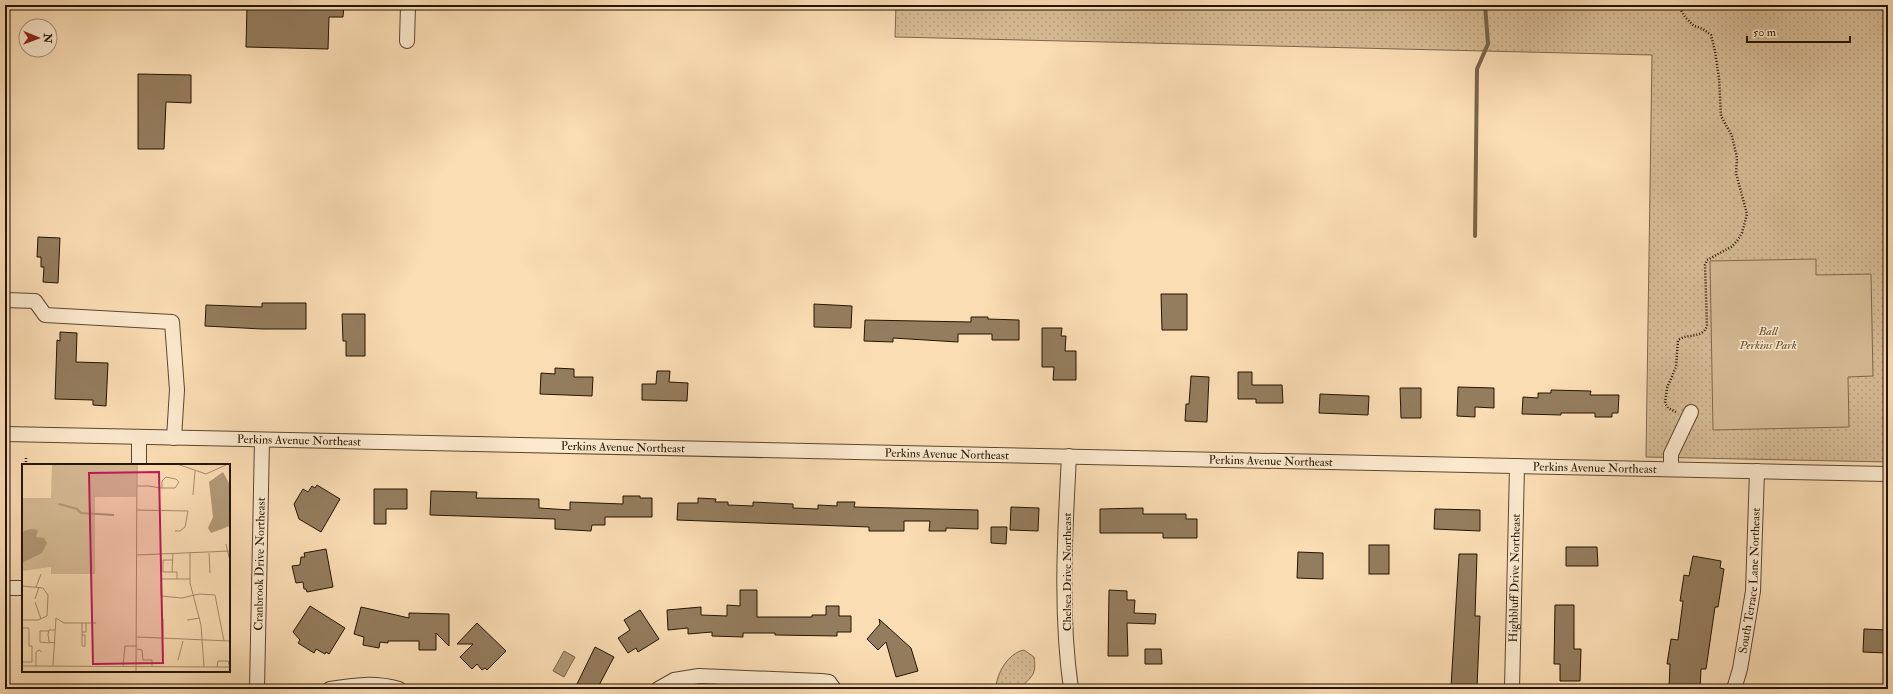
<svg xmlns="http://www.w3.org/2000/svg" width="1893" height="694" viewBox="0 0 1893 694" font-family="'IM FELL Double Pica',serif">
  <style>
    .grass { fill: url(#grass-dots); stroke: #7d684a }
    .garden { fill: #d6bb95; stroke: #7d684a }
    .water { fill: #b29977; stroke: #796447 }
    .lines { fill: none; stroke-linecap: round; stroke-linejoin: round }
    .stream { stroke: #796447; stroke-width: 4 }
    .building { fill: #947d5e; stroke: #241500 }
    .minor-casing { stroke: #5a472d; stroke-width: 16 }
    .path { stroke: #241500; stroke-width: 2.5; stroke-dasharray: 1 2; stroke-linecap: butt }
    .minor { stroke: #fce9ce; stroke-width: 14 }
    .labels { text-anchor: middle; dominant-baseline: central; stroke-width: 3; stroke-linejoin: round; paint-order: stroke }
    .park-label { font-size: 12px; font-style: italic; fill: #624f34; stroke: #fce9ce }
    .street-label { font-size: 12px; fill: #241500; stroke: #fce9ce }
    .inset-river { fill: none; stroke: #b29977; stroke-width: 2 }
    .inset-road { fill: none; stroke: #a58d6c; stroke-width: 1 }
    .view { fill: #c2185b; fill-opacity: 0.15; stroke: #c2185b; stroke-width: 2 }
    .inset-edge { fill: none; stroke: #241500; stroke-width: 2 }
  </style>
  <defs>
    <pattern id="grass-dots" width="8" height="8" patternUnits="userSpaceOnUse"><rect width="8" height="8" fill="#d6bb95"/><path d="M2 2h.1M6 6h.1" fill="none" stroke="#b8a07f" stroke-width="1.8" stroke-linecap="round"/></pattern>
  </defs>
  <rect width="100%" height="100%" fill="#fbddb4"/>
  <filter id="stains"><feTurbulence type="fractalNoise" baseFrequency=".005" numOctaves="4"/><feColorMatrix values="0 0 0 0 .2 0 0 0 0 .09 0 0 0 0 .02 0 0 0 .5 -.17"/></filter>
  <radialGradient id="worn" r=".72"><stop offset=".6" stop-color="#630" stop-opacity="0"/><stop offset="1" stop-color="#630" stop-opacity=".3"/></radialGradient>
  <g class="grass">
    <polygon points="896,5 1888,5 1888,462 1646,457 1652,55 895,37"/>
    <path d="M1024,650L1034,657C1037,676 1031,676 1020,689H996C996,674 1008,653 1024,650Z"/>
  </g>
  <polygon class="garden" points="1816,259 1816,275 1871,274 1873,376 1848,377 1849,427 1713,430 1710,261"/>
  <polygon class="water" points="564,651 575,657 564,677 553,671"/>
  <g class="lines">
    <polyline class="stream" points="1475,236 1477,69 1488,44 1485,5"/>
  </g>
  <g class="building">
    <polygon points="247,5 344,5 343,17 329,17 328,49 246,47"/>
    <polygon points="138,74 191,75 191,103 166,102 164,149 138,149"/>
    <polygon points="38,237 60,238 58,283 43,282 44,267 41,267 41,257 37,257"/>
    <polygon points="1161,294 1187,294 1187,330 1162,330"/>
    <polygon points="262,303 306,303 306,329 262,329 205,326 206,305 262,307"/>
    <polygon points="814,304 852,306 851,328 814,327"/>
    <polygon points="342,314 365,314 365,356 346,356 346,341 343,341"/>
    <polygon points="971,317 988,317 988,319 1019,320 1019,340 992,340 992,334 958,334 958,342 893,338 893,342 864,341 865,320 971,322"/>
    <polygon points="1042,328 1062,328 1061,336 1066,336 1065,351 1076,351 1076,380 1053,380 1054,367 1042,367"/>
    <polygon points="60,332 77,333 76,362 108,363 106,406 93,405 93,400 55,399 57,340 60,341"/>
    <polygon points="555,368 574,369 574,377 593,377 592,396 540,394 541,373 555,374"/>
    <polygon points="657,371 670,371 669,382 688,383 687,401 642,400 642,384 656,384"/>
    <polygon points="1238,372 1252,372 1252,385 1282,385 1283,403 1256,403 1256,399 1238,399"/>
    <polygon points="1191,376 1209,377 1207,422 1185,421 1186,404 1189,404"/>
    <polygon points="1458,387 1494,388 1494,408 1475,407 1475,417 1457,416"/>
    <polygon points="1400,388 1421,388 1421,418 1401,418"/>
    <polygon points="1551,390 1591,391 1590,395 1619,395 1618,413 1612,413 1612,417 1595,417 1595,413 1561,413 1561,415 1522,414 1523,397 1538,398 1538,393 1551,393"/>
    <polygon points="1320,394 1369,396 1368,415 1319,413"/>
    <polygon points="317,485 340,499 321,532 299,519 294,504 303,489 308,492 312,486 315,488"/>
    <polygon points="374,489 407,489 407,509 386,509 386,524 374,524"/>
    <polygon points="431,491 477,492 476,498 539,499 539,508 570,510 570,502 623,504 623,496 640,496 640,498 652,498 652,517 605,517 605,525 592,525 591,531 555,529 555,519 430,515"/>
    <polygon points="698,498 716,499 715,502 728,502 728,505 753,506 753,502 793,504 793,508 818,509 818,505 837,506 837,502 855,502 854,507 978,510 978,529 946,528 946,531 929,531 930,521 904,521 904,531 869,531 869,527 677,520 678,503 698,503"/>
    <polygon points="1011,507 1039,508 1038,531 1010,530"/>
    <polygon points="1143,508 1143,514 1186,514 1186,519 1197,519 1197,538 1163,538 1163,533 1100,533 1100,509"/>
    <polygon points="1435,509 1480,510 1480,531 1434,529"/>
    <polygon points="991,527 1007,527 1006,544 991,543"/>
    <rect x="1369" y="545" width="20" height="29"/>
    <polygon points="1566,547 1597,547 1598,566 1566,566"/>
    <polygon points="326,549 333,587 307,592 306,589 304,589 303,582 296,583 292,566 300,565 301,557 305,557 304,553"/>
    <polygon points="1298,552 1323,553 1323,579 1297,578"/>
    <polygon points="1459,554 1477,554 1475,616 1480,616 1477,687 1451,687"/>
    <polygon points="1693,556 1721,561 1720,568 1724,569 1718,607 1715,607 1706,669 1701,669 1700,689 1669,689 1670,664 1667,664 1671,639 1678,640 1683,601 1680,601 1684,575 1689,576"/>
    <polygon points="740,590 757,590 757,617 812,617 812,615 826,615 826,606 839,606 839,616 851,616 851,632 837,632 837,636 775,635 775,633 743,633 743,637 712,636 712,632 688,634 688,628 668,630 667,610 701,607 701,615 727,616 727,605 740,606"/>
    <polygon points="1109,590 1127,591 1127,600 1135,600 1134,613 1156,614 1155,624 1127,623 1128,656 1108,656"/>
    <polygon points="1555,605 1574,605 1574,649 1581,649 1580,681 1560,681 1560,664 1554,664"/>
    <polygon points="310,606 345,628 329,654 326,652 325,654 316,649 314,653 298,643 300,640 293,632"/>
    <polygon points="361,607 409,618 409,613 449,614 449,646 436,633 436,650 419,650 419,641 388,641 388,643 380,642 379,648 363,645 364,637 354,634"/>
    <polygon points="640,610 659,639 638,652 636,648 628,653 618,638 630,630 624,620"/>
    <polygon points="879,619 911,648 918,671 896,677 886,642 878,650 867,639 880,624"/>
    <polygon points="477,623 506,651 487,670 485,668 482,670 477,664 472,669 460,657 473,644 457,644"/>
    <polygon points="1864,629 1888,630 1888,653 1863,652"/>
    <polygon points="595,647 614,657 597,689 588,689 577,684"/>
    <polygon points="1145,649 1161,649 1162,664 1145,664"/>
  </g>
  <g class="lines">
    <g class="minor-casing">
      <g id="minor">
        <polyline points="407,41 408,5"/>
        <polyline points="5,300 35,301 45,315 172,322 177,390 174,438"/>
        <path id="s1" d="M5,434L1888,474"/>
        <path d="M1069,456C1065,533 1060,612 1071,689"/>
        <polyline points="139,465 139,437"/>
        <polyline points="1671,469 1671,454 1691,412"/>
        <polyline points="5,588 23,588"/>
        <path id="s2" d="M257,689L262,440"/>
        <path d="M330,689C354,685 375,682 399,689"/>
        <polyline points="658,689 674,680 699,676 821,681 829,682 834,689"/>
        <path id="s3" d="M1512,689L1517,466"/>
        <path id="s4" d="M1734,689L1740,669L1753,591L1757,471"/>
      </g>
    </g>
    <g class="path">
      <path d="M1676,412L1668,408L1665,403L1667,388L1676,367L1678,340C1688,333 1702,339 1707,326L1705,265L1707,260L1731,247L1737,241L1742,233L1747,214L1736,173L1737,158L1732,136L1721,116L1719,78L1715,51L1711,35L1703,29L1694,26L1685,17L1678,5"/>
      <polyline points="26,465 26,456"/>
    </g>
    <use href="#minor" class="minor"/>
  </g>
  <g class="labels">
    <g class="park-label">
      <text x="1768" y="331">Ball<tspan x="1768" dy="14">Perkins Park</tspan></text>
    </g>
    <g class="street-label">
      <text stroke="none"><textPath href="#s1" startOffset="294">Perkins Avenue Northeast</textPath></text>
      <text stroke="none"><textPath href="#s1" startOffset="618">Perkins Avenue Northeast</textPath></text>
      <text stroke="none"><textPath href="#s1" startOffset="942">Perkins Avenue Northeast</textPath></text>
      <text stroke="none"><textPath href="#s1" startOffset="1266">Perkins Avenue Northeast</textPath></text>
      <text stroke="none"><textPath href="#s1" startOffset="1590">Perkins Avenue Northeast</textPath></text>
      <text stroke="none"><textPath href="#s2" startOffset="125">Cranbrook Drive Northeast</textPath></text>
      <text transform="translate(1067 572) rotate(-90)">Chelsea Drive Northeast</text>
      <text stroke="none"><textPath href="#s3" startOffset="111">Highbluff Drive Northeast</textPath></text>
      <text stroke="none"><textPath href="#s4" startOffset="110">South Terrace Lane Northeast</textPath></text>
    </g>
  </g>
  <g transform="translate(22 464)">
    <rect width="208" height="208" fill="#fbddb4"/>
    <path d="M30,0H114V33H73V110H29V103L0,107V34H29Z" fill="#d6bb95"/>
    <path d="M105,10L106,13H111V26L94,27L95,11Z" fill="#d6bb95"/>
    <path d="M201,8L208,21V62L189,69L186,64L191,53L187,18ZM9,65L16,66L14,73L22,74L25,79L20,89L0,99V71L2,67Z" fill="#b29977"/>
    <path class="inset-river" d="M37,40L55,45L59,49L92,51"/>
    <path class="inset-road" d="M155,0L184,10L206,0M115,22H127L138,24H153L157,18L154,15L144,13L140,17V24M171,31L173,7M115,46L166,47L163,63L158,67H153M204,80L208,97M168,88V119L179,161L182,203M151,89L150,108H155V115M187,89L188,109M115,91L208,87M150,108H141V96H151M168,115H139V132L160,134L177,130L193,131L202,177M0,122L21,124L26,131L25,152L16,156H0M14,123L19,110M13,135L17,123M13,138L19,155M165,156L178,154M0,164H7V182H10V198H0M27,167H18V178L28,179M60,168H64V159M60,171H63V182H60V159M115,173L208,177M141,173V155M33,179L27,178L26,170L27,166H33M115,185L120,186L121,196H130V203M156,196L161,177M0,202L208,203M14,202V188L17,186L20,188M31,202L34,154L42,159H74M101,203L103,182H115M195,203L196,197H206L208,203M114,208L115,0"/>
    <path class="view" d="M137,8L141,199L71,200L67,9Z"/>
    <rect width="208" height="208" class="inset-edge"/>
  </g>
  <rect width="1893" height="694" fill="none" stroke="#fbddb4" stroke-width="20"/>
  <rect x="6" y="6" width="1881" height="682" fill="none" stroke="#241500" stroke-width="2"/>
  <rect x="10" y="10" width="1873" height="674" fill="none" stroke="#241500"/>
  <g transform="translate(38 38) rotate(91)"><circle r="19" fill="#fce9ce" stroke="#a6947c"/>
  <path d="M0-3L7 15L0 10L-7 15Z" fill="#8f2418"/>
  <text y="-6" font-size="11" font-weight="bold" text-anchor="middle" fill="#241500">N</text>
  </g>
  <path d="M1747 36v6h103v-6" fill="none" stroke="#241500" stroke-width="2"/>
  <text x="1753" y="36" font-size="12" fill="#241500" stroke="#fce9ce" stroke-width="3" paint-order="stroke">50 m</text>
  <rect width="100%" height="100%" filter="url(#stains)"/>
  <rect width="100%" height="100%" fill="url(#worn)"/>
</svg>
